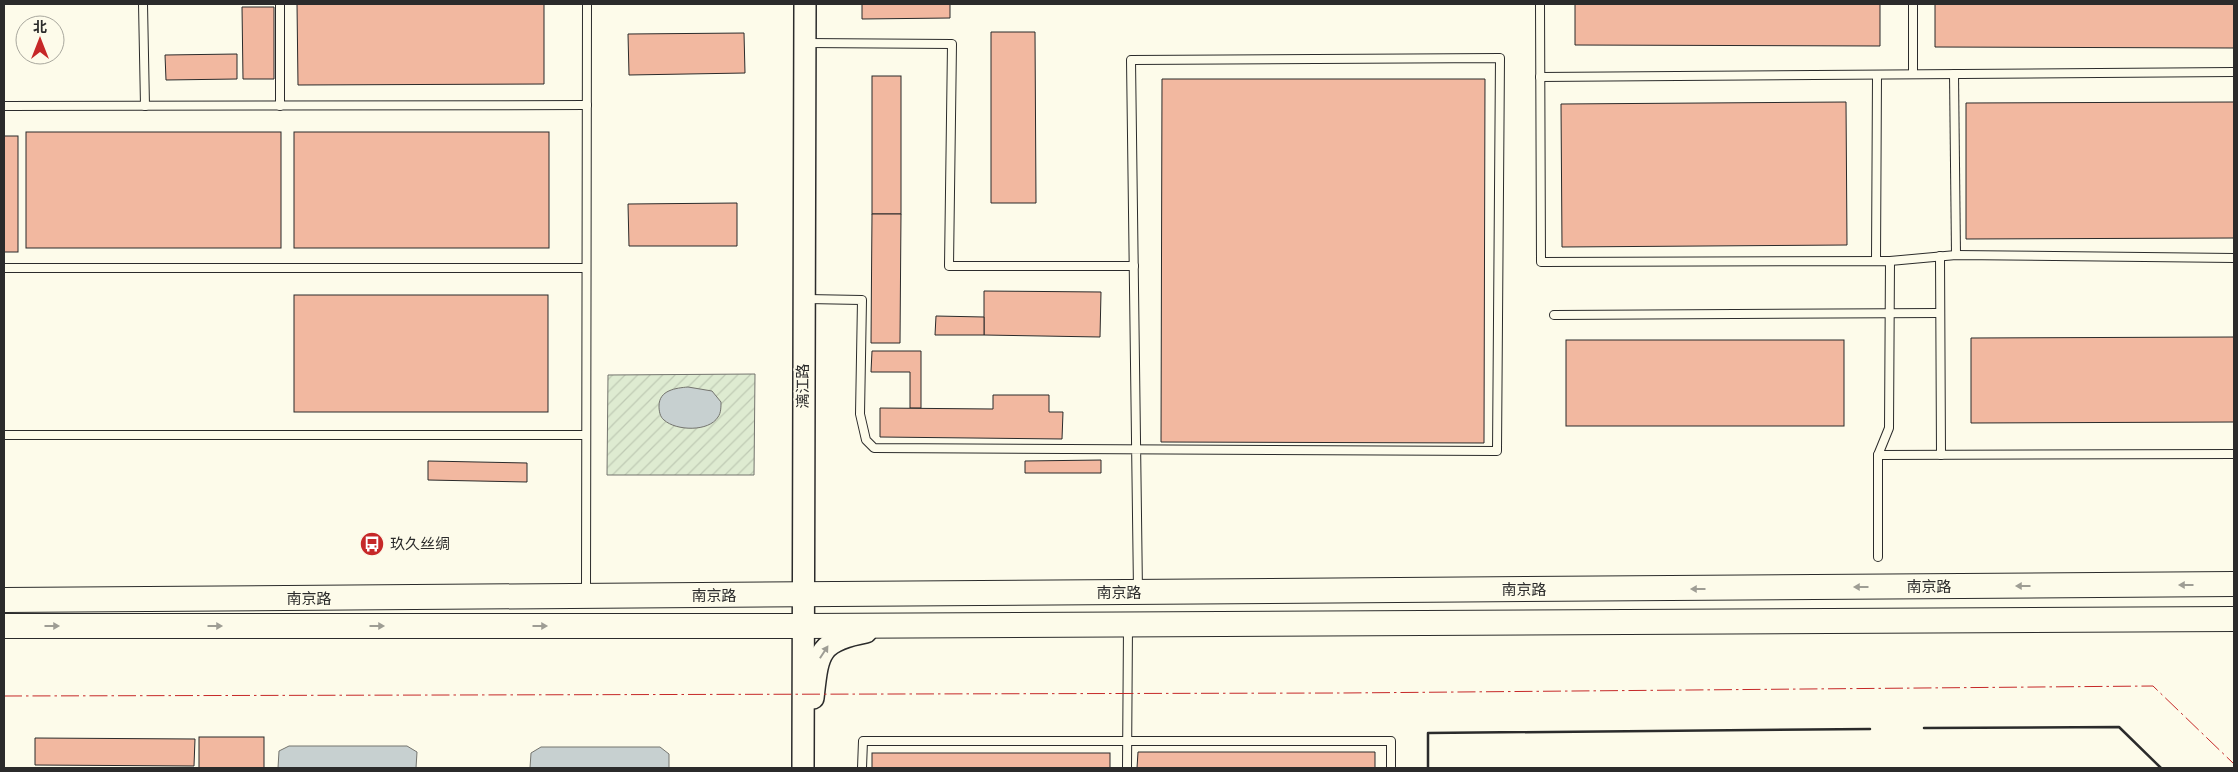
<svg xmlns="http://www.w3.org/2000/svg" width="2238" height="772" viewBox="0 0 2238 772" font-family="'Alegreya Sans','Noto Sans SC',sans-serif">
  <style>
    .garden { fill: url(#garden-furrows); stroke: #74746e }
    .water { fill: #c7d0d0; stroke: #74746e }
    .building { fill: #f2b8a0; stroke: #2b2b2b }
    .lines { fill: none; stroke-linecap: round; stroke-linejoin: round }
    .lane-casing { stroke: #2b2b2b; stroke-width: 10 }
    .secondary-casing { stroke: #2b2b2b; stroke-width: 24 }
    .primary-casing { stroke: #2b2b2b; stroke-width: 26 }
    .lane { stroke: #fdfbea; stroke-width: 8 }
    .secondary { stroke: #fdfbea; stroke-width: 21 }
    .primary { stroke: #fdfbea; stroke-width: 24 }
    .wall { stroke: #2b2b2b; stroke-width: 2.5 }
    .power { stroke: #c62828; stroke-width: 1; stroke-dasharray: 18 4 2.5 4; stroke-linecap: butt }
    .oneway { fill: #9e9d94 }
    .labels { text-anchor: middle; dominant-baseline: central; stroke-width: 4; stroke-linejoin: round; paint-order: stroke }
    .street-label { font-size: 15px; fill: #2b2b2b; stroke: #fdfbea }
    .poi-label { font-size: 15px; fill: #2b2b2b; stroke: #fdfbea; text-anchor: start }
  </style>
  <defs>
    <pattern id="garden-furrows" width="10" height="10" patternUnits="userSpaceOnUse" patternTransform="scale(1.25)"><rect width="10" height="10" fill="#deebd1"/><path d="M-1 1l2-2M0 10L10 0M9 11l2-2" fill="none" stroke="#bfcab4"/></pattern>
  </defs>
  <rect width="100%" height="100%" fill="#fdfbea"/>
  <polygon class="garden" points="755,374 754,475 607,475 608,375"/>
  <g class="water">
    <path d="M688,387L712,391L721,402C721,407 721,413 718,417C709,432 676,431 664,420C660,417 659,411 659,406C659,390 676,388 688,387Z"/>
    <polygon points="289,746 407,746 417,752 416,768 278,768 279,751"/>
    <polygon points="541,747 660,747 669,754 669,768 530,768 531,753"/>
  </g>
  <g class="building">
    <polygon points="297,4 544,4 544,84 298,85"/>
    <polygon points="862,4 950,4 950,18 862,19"/>
    <polygon points="1575,4 1880,4 1880,46 1575,45"/>
    <polygon points="1935,4 2234,4 2234,48 1935,47"/>
    <polygon points="242,7 274,7 274,79 243,79"/>
    <polygon points="991,32 1035,32 1036,203 991,203"/>
    <polygon points="744,33 745,73 629,75 628,34"/>
    <polygon points="237,54 237,79 166,80 165,55"/>
    <rect x="872" y="76" width="29" height="138"/>
    <polygon points="1162,79 1485,79 1484,443 1161,442"/>
    <polygon points="1846,102 1847,245 1562,247 1561,104"/>
    <polygon points="2234,102 2234,238 1966,239 1966,103"/>
    <rect x="26" y="132" width="255" height="116"/>
    <rect x="294" y="132" width="255" height="116"/>
    <rect x="4" y="136" width="14" height="116"/>
    <polygon points="737,203 737,246 629,246 628,204"/>
    <polygon points="872,214 901,214 900,343 871,343"/>
    <polygon points="984,291 1101,292 1100,337 984,335"/>
    <rect x="294" y="295" width="254" height="117"/>
    <polygon points="936,316 984,317 984,335 935,335"/>
    <polygon points="2234,337 2234,422 1971,423 1971,338"/>
    <rect x="1566" y="340" width="278" height="86"/>
    <polygon points="872,351 921,351 921,408 910,408 910,372 871,372"/>
    <polygon points="993,395 1049,395 1049,412 1063,412 1062,439 880,437 880,408 993,409"/>
    <polygon points="1101,460 1101,473 1025,473 1025,461"/>
    <polygon points="428,461 527,463 527,482 428,480"/>
    <rect x="199" y="737" width="65" height="31"/>
    <polygon points="35,738 195,739 194,766 35,765"/>
    <polygon points="1138,752 1375,752 1375,768 1137,768"/>
    <rect x="872" y="753" width="238" height="15"/>
  </g>
  <g class="lines">
    <g class="lane-casing">
      <g id="lane">
        <polyline points="143,4 145,106"/>
        <polyline points="1540,4 1541,262 1890,261 1889,428 1878,455 1878,557"/>
        <polyline points="806,43 952,44 949,266 1134,266"/>
        <polyline points="1913,74 1913,4"/>
        <polyline points="1954,74 1956,255"/>
        <polyline points="1540,77 2234,72"/>
        <polyline points="4,106 587,105"/>
        <polyline points="280,106 280,4"/>
        <polyline points="1940,256 1941,455"/>
        <polyline points="1876,261 1877,75"/>
        <polyline points="1890,261 1956,255 2234,258"/>
        <polyline points="4,268 586,268"/>
        <path d="M807,299L862,300L860,414L866,440L874,448L1497,451L1500,58L1131,60C1133,237 1135,413 1138,589"/>
        <polyline points="1554,315 1940,313"/>
        <polyline points="4,435 586,435"/>
        <polyline points="1878,455 2234,454"/>
        <polyline points="586,594 587,4"/>
        <polyline points="862,768 863,741 1391,741 1391,768"/>
        <polyline points="1127,768 1128,626"/>
      </g>
    </g>
    <g class="secondary-casing">
      <g id="secondary">
        <path d="M813,698C818,653 818,641 866,632"/>
        <polyline points="803,768 805,4"/>
      </g>
    </g>
    <g class="primary-casing">
      <g id="primary">
        <polyline points="4,600 2234,584"/>
        <polyline points="4,626 802,626 2234,619"/>
      </g>
    </g>
    <use href="#lane" class="lane"/>
    <use href="#secondary" class="secondary"/>
    <use href="#primary" class="primary"/>
    <g class="wall">
      <polyline points="1924,728 2119,727 2161,768"/>
      <polyline points="1428,768 1428,733 1870,729"/>
    </g>
    <polyline class="power" points="4,696 1343,693 2153,686 2234,764"/>
  </g>
  <defs><path id="oneway-solid" d="M-6-.8H1V-3.2L6.5 0L1 3.2V.8H-6Z" transform="scale(1.25)"/></defs>
  <g class="oneway">
    <use href="#oneway-solid" transform="translate(2186 585) rotate(180)"/>
    <use href="#oneway-solid" transform="translate(2023 586) rotate(180)"/>
    <use href="#oneway-solid" transform="translate(1861 587) rotate(180)"/>
    <use href="#oneway-solid" transform="translate(1698 589) rotate(180)"/>
    <use href="#oneway-solid" transform="translate(52 626)"/>
    <use href="#oneway-solid" transform="translate(215 626)"/>
    <use href="#oneway-solid" transform="translate(377 626)"/>
    <use href="#oneway-solid" transform="translate(540 626)"/>
    <use href="#oneway-solid" transform="translate(824 652) rotate(-57)"/>
  </g>
  <defs>
    <g id="bus-disc" transform="scale(1.25)"><circle r="9.5" fill="#c62828" stroke="#fdfbea"/><path d="M-5-6H5V4H4V6H2V4H-2V6H-4V4H-5ZM-3.5-4V0h7V-4ZM-3.5 1.2v1.5H-2V1.2ZM2 1.2v1.5H3.5V1.2Z" fill="#fff"/></g>
  </defs>
  <g fill-rule="evenodd">
    <use href="#bus-disc" x="372" y="544"/>
  </g>
  <g class="labels">
    <g class="street-label">
      <text transform="translate(803 386) rotate(-90)">漓江路</text>
      <text x="1929" y="587">南京路</text>
      <text x="1524" y="590">南京路</text>
      <text x="1119" y="593">南京路</text>
      <text x="714" y="596">南京路</text>
      <text x="309" y="599">南京路</text>
    </g>
    <g class="poi-label">
      <text x="390" y="544">玖久丝绸</text>
    </g>
  </g>
  <rect width="2238" height="772" fill="none" stroke="#2b2b2b" stroke-width="10"/>
  <g transform="translate(40 40)"><circle r="24" fill="#fdfbea" stroke="#a9a89e"/>
  <path d="M0-4L9 19L0 12L-9 19Z" fill="#c62828"/>
  <text y="-8" font-size="14" font-weight="bold" text-anchor="middle" fill="#2b2b2b">北</text>
  </g>
</svg>
